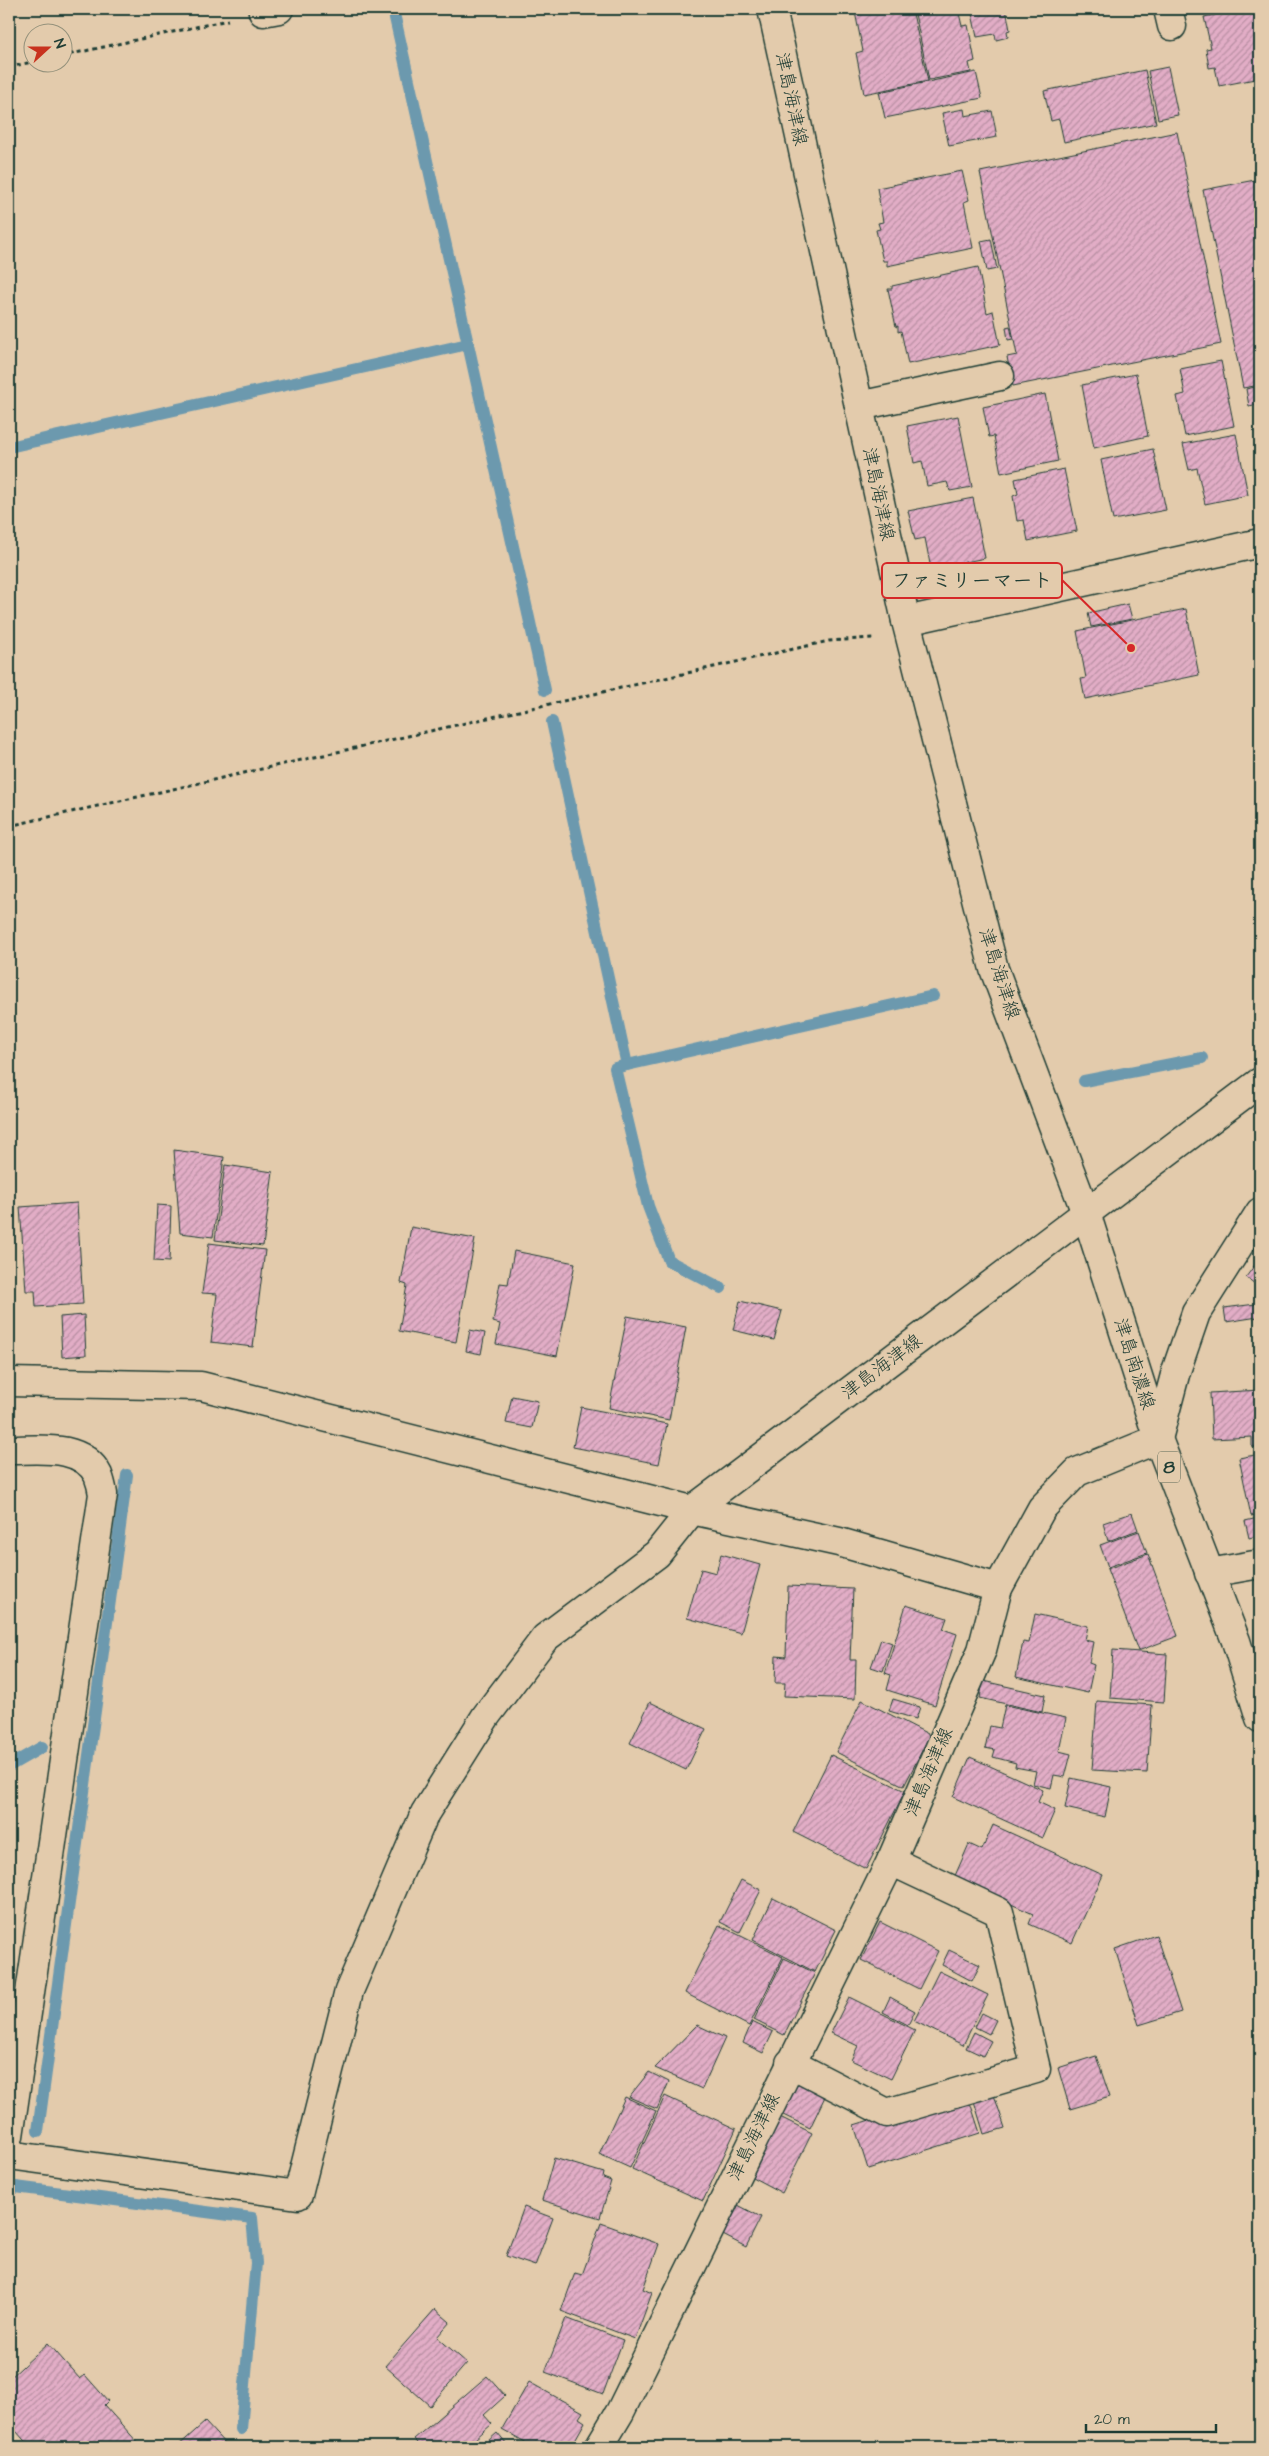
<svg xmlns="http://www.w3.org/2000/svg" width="1269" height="2456" viewBox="0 0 1269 2456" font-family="'Architects Daughter','Klee One',sans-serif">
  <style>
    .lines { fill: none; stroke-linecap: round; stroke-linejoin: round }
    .stream { stroke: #6c99ae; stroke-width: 12 }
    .building { fill: url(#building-hatch); stroke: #1f3d34 }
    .minor-casing { stroke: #1f3d34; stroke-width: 31 }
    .major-casing { stroke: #1f3d34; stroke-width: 31 }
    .path { stroke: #1f3d34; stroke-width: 3; stroke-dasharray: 4 4; stroke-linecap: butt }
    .minor { stroke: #e3cbac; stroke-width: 28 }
    .major { stroke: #e3cbac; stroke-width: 28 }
    .labels { text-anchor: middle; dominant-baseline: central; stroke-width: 5; stroke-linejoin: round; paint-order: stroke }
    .shield { fill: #e3cbac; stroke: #5a6858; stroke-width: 1 }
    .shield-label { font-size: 18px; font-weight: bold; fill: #1f3d34 }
    .street-label { font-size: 19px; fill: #1f3d34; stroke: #e3cbac }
    .leader { fill: none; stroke: #d62828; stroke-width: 2 }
    .callout-dot { fill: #d62828; stroke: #e3cbac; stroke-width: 2 }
    .callout { fill: #e3cbac; stroke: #d62828; stroke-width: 2 }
    .callout-label { font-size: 20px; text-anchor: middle; font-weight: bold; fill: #1f3d34 }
  </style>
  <defs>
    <pattern id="building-hatch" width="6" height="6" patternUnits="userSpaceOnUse" patternTransform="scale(1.25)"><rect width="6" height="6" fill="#e2adc6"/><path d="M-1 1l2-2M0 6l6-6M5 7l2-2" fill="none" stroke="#b78ea2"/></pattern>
  </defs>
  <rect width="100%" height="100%" fill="#e3cbac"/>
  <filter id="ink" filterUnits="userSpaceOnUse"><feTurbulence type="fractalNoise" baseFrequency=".02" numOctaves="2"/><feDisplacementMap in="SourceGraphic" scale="10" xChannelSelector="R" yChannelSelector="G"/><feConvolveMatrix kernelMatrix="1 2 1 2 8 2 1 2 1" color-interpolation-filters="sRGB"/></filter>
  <g filter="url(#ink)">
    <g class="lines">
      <g class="stream">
        <polyline points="393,9 468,344"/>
        <polyline points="9,447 468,344 545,690"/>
        <polyline points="552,722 627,1065 933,996"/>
        <polyline points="627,1065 615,1068 648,1206 669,1261 721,1288"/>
        <polyline points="1084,1081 1202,1058"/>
        <polyline points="9,1766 42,1747"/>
        <polyline points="38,2131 127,1475"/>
        <polyline points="9,2191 16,2187 252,2218 256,2263 241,2429"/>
      </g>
    </g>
    <g class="building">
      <polygon points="869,9 912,9 928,81 864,94 856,53 863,51 855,12"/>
      <polygon points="914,9 958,9 962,26 968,25 975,61 969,63 971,72 929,80"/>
      <polygon points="971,9 1006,9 1010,30 1007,31 1008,37 996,40 995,34 977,37"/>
      <polygon points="1208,9 1239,9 1210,15"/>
      <polygon points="1243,9 1260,9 1260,78 1219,86 1215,67 1209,68 1206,49 1211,48 1204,17"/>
      <polygon points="1168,67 1178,115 1158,119 1148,71"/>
      <polygon points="1145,70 1156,123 1064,142 1059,119 1051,121 1044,91"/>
      <polygon points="976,72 982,98 885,118 879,92"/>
      <polygon points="964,109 965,116 992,111 997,137 949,146 942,113"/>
      <polygon points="1177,132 1221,344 1013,386 1007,357 1017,355 980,172"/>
      <polygon points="962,171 969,200 964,202 973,248 887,266 887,261 883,261 876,230 880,229 878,223 883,222 877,188"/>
      <polygon points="1260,179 1260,385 1243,388 1203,190"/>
      <polygon points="991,239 997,269 987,271 981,241"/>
      <polygon points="978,267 987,313 993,311 1000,345 908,364 901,331 898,332 898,326 896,327 888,289 892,289 892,286"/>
      <polygon points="1010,326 1013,339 1008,340 1006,327"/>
      <polygon points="1221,361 1234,426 1185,436 1177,396 1185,394 1180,369"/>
      <polygon points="1136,374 1148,436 1094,448 1082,385"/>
      <polygon points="1260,386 1260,404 1249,406 1246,389"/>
      <polygon points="1045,394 1058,461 1001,473 994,436 989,437 983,407"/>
      <polygon points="958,416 972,487 950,491 947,482 927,486 922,461 914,463 907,426"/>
      <polygon points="1236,434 1248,495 1205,504 1197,468 1189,470 1183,444"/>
      <polygon points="1153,449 1166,510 1113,520 1101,460"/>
      <polygon points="1064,469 1077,531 1028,541 1024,520 1017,521 1013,496 1018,494 1015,479"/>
      <polygon points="973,498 985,558 931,569 925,538 915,540 908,511"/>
      <polygon points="1128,604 1132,619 1091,627 1088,613"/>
      <polygon points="1186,609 1199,675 1085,699 1081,679 1086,678 1077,631"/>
      <polygon points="174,1150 224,1157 213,1237 180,1233"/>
      <polygon points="225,1165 273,1172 263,1246 215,1240"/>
      <polygon points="77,1203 83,1304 36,1307 35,1291 26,1291 20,1207"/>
      <polygon points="157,1205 171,1206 169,1262 154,1261"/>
      <polygon points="411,1227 475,1239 456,1342 399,1331 407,1285 401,1283"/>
      <polygon points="209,1243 265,1250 253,1347 211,1342 217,1294 202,1293"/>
      <polygon points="514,1251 575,1263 557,1356 496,1344 500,1324 493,1322 500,1283 508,1284"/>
      <polygon points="1260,1258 1260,1288 1246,1277"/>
      <polygon points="740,1301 782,1311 774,1340 733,1330"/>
      <polygon points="1256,1304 1258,1317 1226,1322 1224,1308"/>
      <polygon points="84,1315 86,1355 62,1357 60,1317"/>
      <polygon points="627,1316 686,1327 669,1420 609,1408"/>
      <polygon points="470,1330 485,1333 481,1354 466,1351"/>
      <polygon points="1260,1390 1260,1447 1252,1447 1252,1437 1212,1439 1210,1393"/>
      <polygon points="512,1396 538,1401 532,1428 506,1423"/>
      <polygon points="581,1407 667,1424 659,1464 573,1447"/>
      <polygon points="1260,1454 1260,1514 1251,1516 1239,1458"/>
      <polygon points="1132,1513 1138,1530 1108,1541 1103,1523"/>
      <polygon points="1258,1518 1260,1535 1249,1538 1245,1521"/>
      <polygon points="1139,1531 1147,1553 1108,1567 1100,1545"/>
      <polygon points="721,1554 760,1565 741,1633 687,1618 701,1569 716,1573"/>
      <polygon points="1148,1554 1178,1636 1138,1651 1107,1569"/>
      <polygon points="788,1586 853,1589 850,1660 856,1660 855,1699 784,1696 785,1683 775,1683 776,1656 786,1657"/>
      <polygon points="906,1605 947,1618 943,1629 957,1634 935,1705 887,1690 891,1675 885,1673"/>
      <polygon points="1035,1614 1088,1626 1085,1640 1093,1642 1089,1663 1094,1665 1088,1693 1016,1677 1023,1642 1029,1643"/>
      <polygon points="881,1639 892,1643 883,1671 871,1667"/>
      <polygon points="1113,1650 1167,1654 1164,1702 1110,1698"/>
      <polygon points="983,1681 1045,1695 1042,1712 980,1698"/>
      <polygon points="893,1699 920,1707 916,1719 889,1711"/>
      <polygon points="862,1700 930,1735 904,1786 836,1752"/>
      <polygon points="1097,1701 1152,1705 1147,1773 1092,1770"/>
      <polygon points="650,1702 706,1729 686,1770 630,1743"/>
      <polygon points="1005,1705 1066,1718 1059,1751 1071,1754 1065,1777 1054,1775 1051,1788 1033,1784 1036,1771 1015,1767 1016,1763 993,1757 995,1750 985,1748 990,1726 1000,1728"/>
      <polygon points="831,1755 905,1791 866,1869 793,1832"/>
      <polygon points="970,1757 1043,1790 1038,1802 1055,1810 1043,1838 953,1797"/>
      <polygon points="1071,1778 1111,1787 1105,1817 1065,1808"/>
      <polygon points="993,1825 1103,1875 1072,1943 1029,1924 1033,1914 954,1878 969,1844 982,1850"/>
      <polygon points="741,1880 761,1890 740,1932 720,1922"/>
      <polygon points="773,1898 836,1930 815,1972 753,1940"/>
      <polygon points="880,1922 938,1951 919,1989 861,1960"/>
      <polygon points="719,1925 783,1957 749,2026 685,1993"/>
      <polygon points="1156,1935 1181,2012 1139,2025 1115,1949"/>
      <polygon points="949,1950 980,1965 972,1981 942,1965"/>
      <polygon points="784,1958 815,1973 784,2035 754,2020"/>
      <polygon points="939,1971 988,1995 963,2045 914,2021"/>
      <polygon points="849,1997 915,2030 891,2079 851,2060 858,2046 831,2033"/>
      <polygon points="890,1997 915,2011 908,2025 883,2012"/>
      <polygon points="982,2013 996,2020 989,2034 975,2027"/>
      <polygon points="752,2022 773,2032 763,2053 743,2043"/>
      <polygon points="697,2025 725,2038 702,2089 655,2068"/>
      <polygon points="974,2032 991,2041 983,2056 966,2048"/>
      <polygon points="1096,2056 1110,2097 1070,2109 1058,2068"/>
      <polygon points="802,2071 830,2086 810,2128 781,2114"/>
      <polygon points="649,2072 669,2082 657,2109 629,2097"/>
      <polygon points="966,2090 980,2133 868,2169 854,2125"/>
      <polygon points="994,2095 1005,2128 984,2134 974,2101"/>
      <polygon points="665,2096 736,2129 703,2201 632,2169"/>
      <polygon points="625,2097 656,2111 630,2168 599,2154"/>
      <polygon points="780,2117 812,2133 782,2193 750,2176"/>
      <polygon points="554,2158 604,2173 603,2178 611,2181 600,2218 542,2200"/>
      <polygon points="736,2204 761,2217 746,2247 721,2234"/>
      <polygon points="524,2207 553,2218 535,2266 506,2256"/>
      <polygon points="601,2223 659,2244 643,2289 652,2293 635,2339 561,2311 575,2273 582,2275"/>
      <polygon points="435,2309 450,2322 437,2337 467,2363 430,2406 385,2366"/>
      <polygon points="566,2318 623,2340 603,2394 545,2372"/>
      <polygon points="48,2343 80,2379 85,2375 108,2401 104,2405 139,2444 135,2447 30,2447 9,2423 9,2379"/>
      <polygon points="487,2376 505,2396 484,2415 492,2424 466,2447 422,2447 414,2439"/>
      <polygon points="529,2382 583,2412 579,2418 585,2422 571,2447 534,2447 502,2429"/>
      <polygon points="205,2422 228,2447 177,2447"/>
      <polygon points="497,2433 507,2445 505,2447 481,2447"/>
    </g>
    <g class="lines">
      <g class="minor-casing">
        <g id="minor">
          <polyline points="1168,9 1172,26"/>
          <polyline points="263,12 279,9"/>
          <polyline points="859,406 1000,376"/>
          <polyline points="906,621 1260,543"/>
          <polyline points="9,1382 201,1386 692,1510 657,1554 545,1638 486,1716 425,1813 349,1991 298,2195 9,2155"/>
          <path d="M9,1450C38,1450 82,1443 98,1475C100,1480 102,1488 103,1494L9,2136"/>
          <polyline points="1209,1573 1260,1564"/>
          <polyline points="998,1588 1042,1508 1077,1472 1158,1439 1176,1371 1196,1313 1260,1212"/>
          <polyline points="790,2063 887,2113 1036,2069 999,1912 891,1861"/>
        </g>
      </g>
      <g class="major-casing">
        <g id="major">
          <polyline points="772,9 906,621 994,969 1086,1213 1158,1439 1236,1641 1260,1718"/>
          <polyline points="692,1510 1260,1082"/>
          <polyline points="599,2447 620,2412 891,1861 982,1650 998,1588 839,1542 692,1510"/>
        </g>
      </g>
      <g class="path">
        <polyline points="62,56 228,20"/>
        <polyline points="9,67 32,62"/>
        <polyline points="9,826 829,641 873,638"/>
      </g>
      <use href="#minor" class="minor"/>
      <use href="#major" class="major"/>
    </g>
  </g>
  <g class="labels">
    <rect class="shield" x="1158" y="1451.5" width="22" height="31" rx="4"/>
    <g class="shield-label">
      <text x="1169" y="1467">8</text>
    </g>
    <g class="street-label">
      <text transform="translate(791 99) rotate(78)">津島海津線</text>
      <text transform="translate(878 494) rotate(78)">津島海津線</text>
      <text transform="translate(999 974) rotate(72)">津島海津線</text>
      <text transform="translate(1134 1364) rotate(72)">津島南濃線</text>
      <text transform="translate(882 1367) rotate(-37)">津島海津線</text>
      <text transform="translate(929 1772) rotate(-67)">津島海津線</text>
      <text transform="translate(754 2137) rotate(-64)">津島海津線</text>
    </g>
  </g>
  <path class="leader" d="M1131 648L1062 580"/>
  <circle class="callout-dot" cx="1131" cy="648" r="5"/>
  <rect class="callout" x="882" y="563" width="180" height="35" rx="5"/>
  <g class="callout-label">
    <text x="972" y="587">ファミリーマート</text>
  </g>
  <rect width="1269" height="2456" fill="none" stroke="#e3cbac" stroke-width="30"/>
  <rect x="15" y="15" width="1239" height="2426" fill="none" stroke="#1f3d34" stroke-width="2" filter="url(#ink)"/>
  <g transform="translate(48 48) rotate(69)"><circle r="24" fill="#e3cbac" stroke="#95927c"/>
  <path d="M0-4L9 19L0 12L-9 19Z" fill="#c8321e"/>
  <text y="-8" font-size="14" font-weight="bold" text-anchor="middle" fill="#1f3d34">N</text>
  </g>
  <path d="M1086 2424v8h130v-8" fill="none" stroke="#1f3d34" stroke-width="2.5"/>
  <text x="1094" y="2424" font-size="15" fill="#1f3d34" stroke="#e3cbac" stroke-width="4" paint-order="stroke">20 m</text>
</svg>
